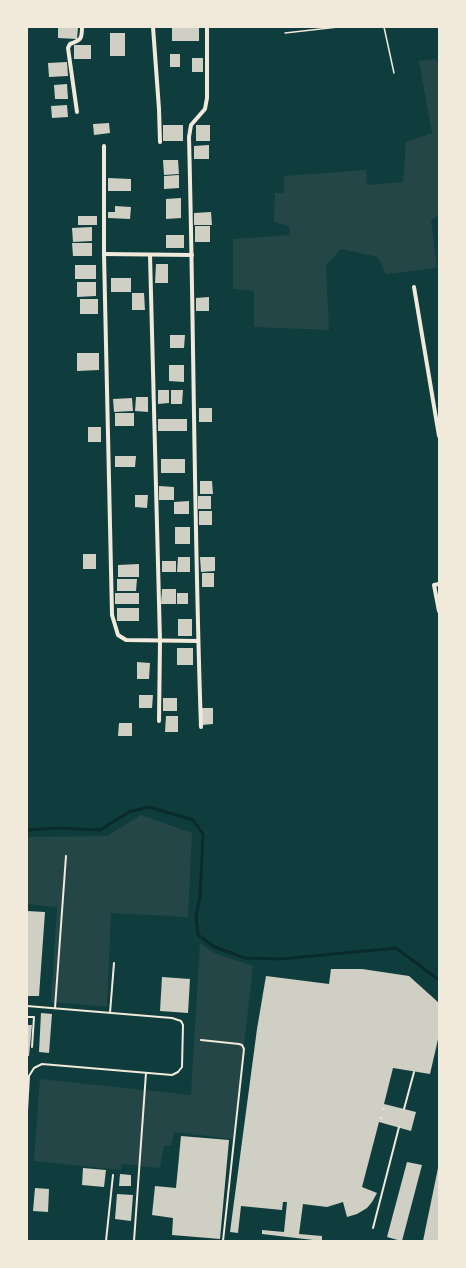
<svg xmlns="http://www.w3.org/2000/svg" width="466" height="1268" viewBox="0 0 466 1268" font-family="'Fira Sans Condensed',sans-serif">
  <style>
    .green { fill: #244646 }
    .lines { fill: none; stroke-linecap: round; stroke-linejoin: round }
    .stream { stroke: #0a2a2b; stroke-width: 3 }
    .building { fill: #cfcfc3 }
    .path { stroke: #f1e9da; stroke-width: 1.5 }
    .service { stroke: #f1e9da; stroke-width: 2 }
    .minor { stroke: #f1e9da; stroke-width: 4 }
  </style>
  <rect width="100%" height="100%" fill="#0f3d3e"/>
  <g class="green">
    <polygon points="436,59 439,66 439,215 431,220 437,268 386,274 378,257 341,249 326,266 329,330 254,327 254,291 233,289 233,239 290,235 289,226 274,222 275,193 284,193 284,176 366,170 367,185 403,182 406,142 432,133 419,61"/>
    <polygon points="141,815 192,833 188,917 111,913 107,1007 51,1002 57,907 27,904 27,837 107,836"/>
    <polygon points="200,943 214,953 253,966 233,1139 174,1132 171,1146 164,1146 160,1168 122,1164 121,1170 34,1161 40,1079 191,1095"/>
  </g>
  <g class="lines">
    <polyline class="stream" points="27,830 59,828 100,830 129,812 149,807 193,820 203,834 200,896 196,917 198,935 215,947 245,958 281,959 396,948 439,980"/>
  </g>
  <g class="building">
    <polygon points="58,27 78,27 77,39 58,38"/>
    <rect x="172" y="27" width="27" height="14"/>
    <rect x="110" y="33" width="15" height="23"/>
    <rect x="74" y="45" width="17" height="14"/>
    <rect x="170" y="54" width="10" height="13"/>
    <rect x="192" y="58" width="11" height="14"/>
    <polygon points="67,62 68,76 49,77 48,63"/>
    <polygon points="67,84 68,99 55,99 54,85"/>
    <polygon points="67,105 68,117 52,118 51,106"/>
    <polygon points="109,123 110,133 94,135 93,124"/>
    <rect x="163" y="125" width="20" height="16"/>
    <rect x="196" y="125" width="14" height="16"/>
    <polygon points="209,145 209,159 194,159 194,146"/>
    <polygon points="163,160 178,160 179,174 164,175"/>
    <polygon points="179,175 179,188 164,189 164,176"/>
    <polygon points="108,178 131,179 131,191 108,191"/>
    <polygon points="181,198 181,218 166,219 166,199"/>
    <polygon points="115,206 131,207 130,219 108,218 108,212 115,212"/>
    <polygon points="211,212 212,225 194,225 194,213"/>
    <rect x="78" y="216" width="19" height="9"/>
    <rect x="195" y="226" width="15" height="16"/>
    <polygon points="92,227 92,241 73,242 72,228"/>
    <rect x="166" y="235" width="18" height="13"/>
    <polygon points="72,243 92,243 92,256 73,256"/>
    <polygon points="156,264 168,264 168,283 155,283"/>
    <rect x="75" y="265" width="21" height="14"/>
    <rect x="111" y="278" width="20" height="14"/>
    <polygon points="77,282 96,282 96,296 77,297"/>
    <polygon points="132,293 144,293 145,310 132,310"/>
    <polygon points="209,297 209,311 196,311 196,298"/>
    <rect x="80" y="299" width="18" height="15"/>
    <polygon points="170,335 185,335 184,348 170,348"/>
    <polygon points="77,353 99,353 99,370 77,371"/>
    <polygon points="169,365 184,365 184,382 169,381"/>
    <polygon points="158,390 169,390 169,403 158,404"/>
    <polygon points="171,390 183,390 182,404 171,404"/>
    <polygon points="136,397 148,397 148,412 135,411"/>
    <polygon points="132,398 133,411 114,412 113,399"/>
    <rect x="199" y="408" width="13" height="14"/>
    <rect x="115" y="413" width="19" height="13"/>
    <rect x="158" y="419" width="29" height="12"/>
    <rect x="88" y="427" width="13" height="15"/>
    <polygon points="115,456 136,456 135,467 115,467"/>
    <rect x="161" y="459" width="24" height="14"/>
    <polygon points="200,481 212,481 213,494 200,494"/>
    <polygon points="159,486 174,487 174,500 159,500"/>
    <polygon points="135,495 148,495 147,508 135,507"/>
    <rect x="198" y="496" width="13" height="13"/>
    <polygon points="189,501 189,514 174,514 174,502"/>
    <rect x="199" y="511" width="13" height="14"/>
    <rect x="175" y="527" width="15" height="17"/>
    <rect x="83" y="554" width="13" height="15"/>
    <polygon points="178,557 190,557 190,572 177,572"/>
    <polygon points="200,557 215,557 215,571 201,572"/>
    <rect x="162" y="561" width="14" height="11"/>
    <polygon points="139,564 139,577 118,577 118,565"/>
    <rect x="202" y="573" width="12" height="14"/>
    <polygon points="117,579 137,579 136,591 117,591"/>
    <polygon points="162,589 176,589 176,604 161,604"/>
    <rect x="115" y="593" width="24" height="11"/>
    <rect x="177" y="593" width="11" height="11"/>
    <rect x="117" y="608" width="22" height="13"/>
    <rect x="178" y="619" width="14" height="17"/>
    <rect x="177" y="648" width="16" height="17"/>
    <polygon points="137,662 150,663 149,679 137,679"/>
    <polygon points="139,695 153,695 152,708 139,708"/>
    <rect x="163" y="698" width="14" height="13"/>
    <polygon points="202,708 213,708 213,724 202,725"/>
    <polygon points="166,716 178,716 178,732 165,732"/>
    <polygon points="119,723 132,723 132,736 118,736"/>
    <polygon points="27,911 45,912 39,996 27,996"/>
    <polygon points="331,969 362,969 409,976 439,1003 439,1035 430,1074 393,1068 384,1104 416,1112 411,1131 379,1122 362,1187 377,1193 372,1202 367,1208 357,1214 347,1217 343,1202 327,1207 303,1204 299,1234 322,1236 322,1241 262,1234 262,1230 284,1232 287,1202 283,1202 282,1210 241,1206 238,1233 230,1232 257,1029 266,976 329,984"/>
    <polygon points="162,977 190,979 188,1013 160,1011"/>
    <polygon points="41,1013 52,1014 49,1053 39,1052"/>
    <polygon points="27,1025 32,1025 29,1056 27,1056"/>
    <polygon points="181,1136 229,1140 220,1239 172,1235 173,1218 152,1215 155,1186 176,1188"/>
    <polygon points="407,1162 422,1165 402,1241 401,1241 387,1237"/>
    <polygon points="83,1168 106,1170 104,1187 82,1185"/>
    <polygon points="438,1168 439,1241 423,1241"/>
    <polygon points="120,1174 131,1175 131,1186 119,1186"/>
    <polygon points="35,1188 49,1189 48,1212 33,1211"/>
    <polygon points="117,1194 133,1195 131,1221 115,1219"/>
  </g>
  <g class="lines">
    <g class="path">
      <polyline points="384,27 394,73"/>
      <polyline points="285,33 338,27"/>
      <polyline points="383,1109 384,1109"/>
      <polyline points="380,1118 382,1118"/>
    </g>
    <g class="service">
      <polyline points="27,1006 172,1018 181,1021 183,1025 182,1067 178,1072 172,1075 42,1064 34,1068 29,1076 27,1111"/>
      <polyline points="55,1008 66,856"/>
      <polyline points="110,1013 114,963"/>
      <polyline points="27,1017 34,1017 32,1047"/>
      <polyline points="201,1040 239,1044 242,1045 244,1049 223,1241"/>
      <polyline points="404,1109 414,1072"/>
      <polyline points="373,1228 399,1127"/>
      <polyline points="106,1241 113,1175"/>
      <polyline points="134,1241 146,1073"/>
    </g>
    <g class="minor">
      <polyline points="153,27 159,109 160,142"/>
      <path d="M77,112L68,48L70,44C81,40 82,39 82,27"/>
      <polyline points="104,146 104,254 112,615 118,635 126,640 198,641"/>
      <polyline points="104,254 192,255"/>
      <polyline points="150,255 160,641 159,721"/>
      <polyline points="414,287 439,436"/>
      <polyline points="439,584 434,585 439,611"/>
      <path d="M201,727C194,530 194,334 189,137L191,125L205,109L207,98V27"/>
    </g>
  </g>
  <rect width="466" height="1268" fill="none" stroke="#f1e9da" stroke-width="56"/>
</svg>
